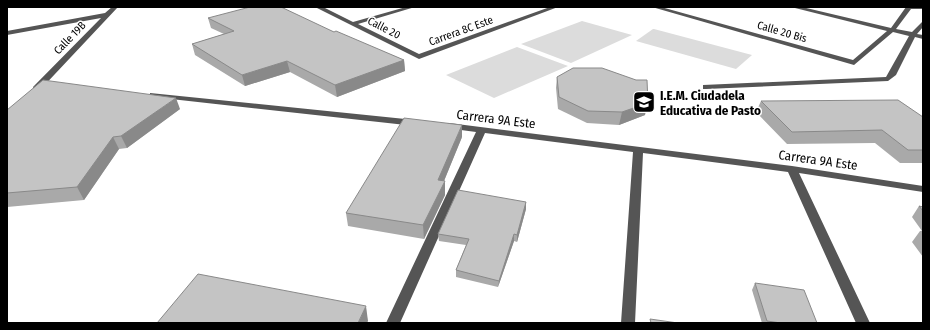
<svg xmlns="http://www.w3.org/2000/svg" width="930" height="330" viewBox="0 0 930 330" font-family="'Fira Sans Condensed',sans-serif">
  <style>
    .green { fill: #dcdcdc }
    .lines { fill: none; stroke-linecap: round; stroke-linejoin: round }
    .minor { fill: #555; fill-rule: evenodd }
    .wall { fill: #a9a9a9 }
    .shaded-wall { fill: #898989 }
    .building { fill: #c4c4c4; stroke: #898989 }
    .labels { text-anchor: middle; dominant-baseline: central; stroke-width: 3; stroke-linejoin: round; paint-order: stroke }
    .far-street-label { font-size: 11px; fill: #000; stroke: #fff }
    .poi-label { font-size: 13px; font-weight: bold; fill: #000; stroke: #fff; text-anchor: start }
    .street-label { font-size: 13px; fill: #000; stroke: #fff }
  </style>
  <rect width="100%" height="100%" fill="#fff"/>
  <g class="green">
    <polygon points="582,21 632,35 571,63 521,44"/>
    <polygon points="653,29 654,29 752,55 736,69 636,41"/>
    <polygon points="517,47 568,66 494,98 446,75"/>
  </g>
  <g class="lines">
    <g class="minor">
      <polygon points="112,7 118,7 39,91 33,91 33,87 101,18 7,35 7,31 105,13"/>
      <polygon points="315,7 323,7 353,22 406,7 415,7 358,24 419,54 550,7 558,7 419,59"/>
      <polygon points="652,7 661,7 853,60 887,31 791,7 802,7 891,28 906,7 923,7 923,9 911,9 896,29 912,32 923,21 923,27 917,34 923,35 923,39 915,37 896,75 888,81 706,89 703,89 703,85 886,77 909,36 893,32 854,65"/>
      <polygon points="150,93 415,120 419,123 415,126 153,97 150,97"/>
      <polygon points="449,123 792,166 923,186 923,192 799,173 870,323 856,323 788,172 643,153 635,323 621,323 633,152 485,133 400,323 386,323 476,132 446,128 445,126 446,124"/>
    </g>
  </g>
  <g class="wall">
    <polygon points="208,18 334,32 404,60 405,71 337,97 290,72 245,86 195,55 192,44 224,34 211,28"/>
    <polygon points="557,77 645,115 619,125 587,123 558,109 556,88"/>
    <polygon points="761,101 923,117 923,163 900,163 875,143 787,144 756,112"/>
    <polygon points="180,109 127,148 119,149 84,200 7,207 7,110"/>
    <polygon points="462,137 444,181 445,195 424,239 348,226 346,213"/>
    <polygon points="526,202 526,209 517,242 514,241 498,287 456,277 456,270 466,245 439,241 438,234"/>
    <polygon points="919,206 923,207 923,257 912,242 920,231 922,231 912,217"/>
    <polygon points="755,283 817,323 762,323 752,290"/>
  </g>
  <g class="shaded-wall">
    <polygon points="404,60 405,71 337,97 335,85"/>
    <polygon points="287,61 290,72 245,86 242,75"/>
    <polygon points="176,98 180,109 127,148 121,136"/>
    <polygon points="648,103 645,115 619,125 622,112"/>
    <polygon points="462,125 462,137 439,193 438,180"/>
    <polygon points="113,137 119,149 84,200 77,187"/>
    <polygon points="445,181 445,195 424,239 423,225"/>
    <polygon points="526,202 526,209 517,242 517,235"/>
    <polygon points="514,234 514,241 498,287 499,281"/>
    <polygon points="366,306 368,321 367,323 358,323"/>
  </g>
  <g class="building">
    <polygon points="250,7 281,7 334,32 336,31 404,60 335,85 287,61 242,75 192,44 234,31 208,18"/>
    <polygon points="573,68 602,68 636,80 647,80 648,103 622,112 588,111 559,97 557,77"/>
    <polygon points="43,80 176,98 121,136 113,137 77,187 7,193 7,110"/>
    <polygon points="898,100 923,117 923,150 908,150 882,130 792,132 761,101"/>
    <polygon points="404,118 462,125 438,180 445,181 423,225 346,213"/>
    <polygon points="458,190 526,202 517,235 514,234 499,281 456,270 469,239 438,234"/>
    <polygon points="919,206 923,207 923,211"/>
    <polygon points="198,274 366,306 358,323 157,323"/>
    <polygon points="755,283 804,290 817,323 781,323 767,321"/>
    <polygon points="650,319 678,323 651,323"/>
  </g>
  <defs>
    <g id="school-square" transform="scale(1.15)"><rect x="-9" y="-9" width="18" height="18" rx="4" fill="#000" stroke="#fff"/><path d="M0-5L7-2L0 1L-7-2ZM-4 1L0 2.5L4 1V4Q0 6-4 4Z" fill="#fff"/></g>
  </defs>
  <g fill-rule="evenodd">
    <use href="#school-square" x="644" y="102"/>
  </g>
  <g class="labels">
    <g class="far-street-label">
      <text transform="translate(384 28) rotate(27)">Calle 20</text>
      <text transform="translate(461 31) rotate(-20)">Carrera 8C Este</text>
      <text transform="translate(782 32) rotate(16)">Calle 20 Bis</text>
      <text transform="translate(70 38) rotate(-46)">Calle 19B</text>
    </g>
    <g class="poi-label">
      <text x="660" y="95">I.E.M. Ciudadela<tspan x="660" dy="15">Educativa de Pasto</tspan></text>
    </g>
    <g class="street-label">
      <text transform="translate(496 119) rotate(7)">Carrera 9A Este</text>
      <text transform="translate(818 160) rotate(8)">Carrera 9A Este</text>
    </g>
  </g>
  <rect width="930" height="330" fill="none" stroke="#000000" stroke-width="16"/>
</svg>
